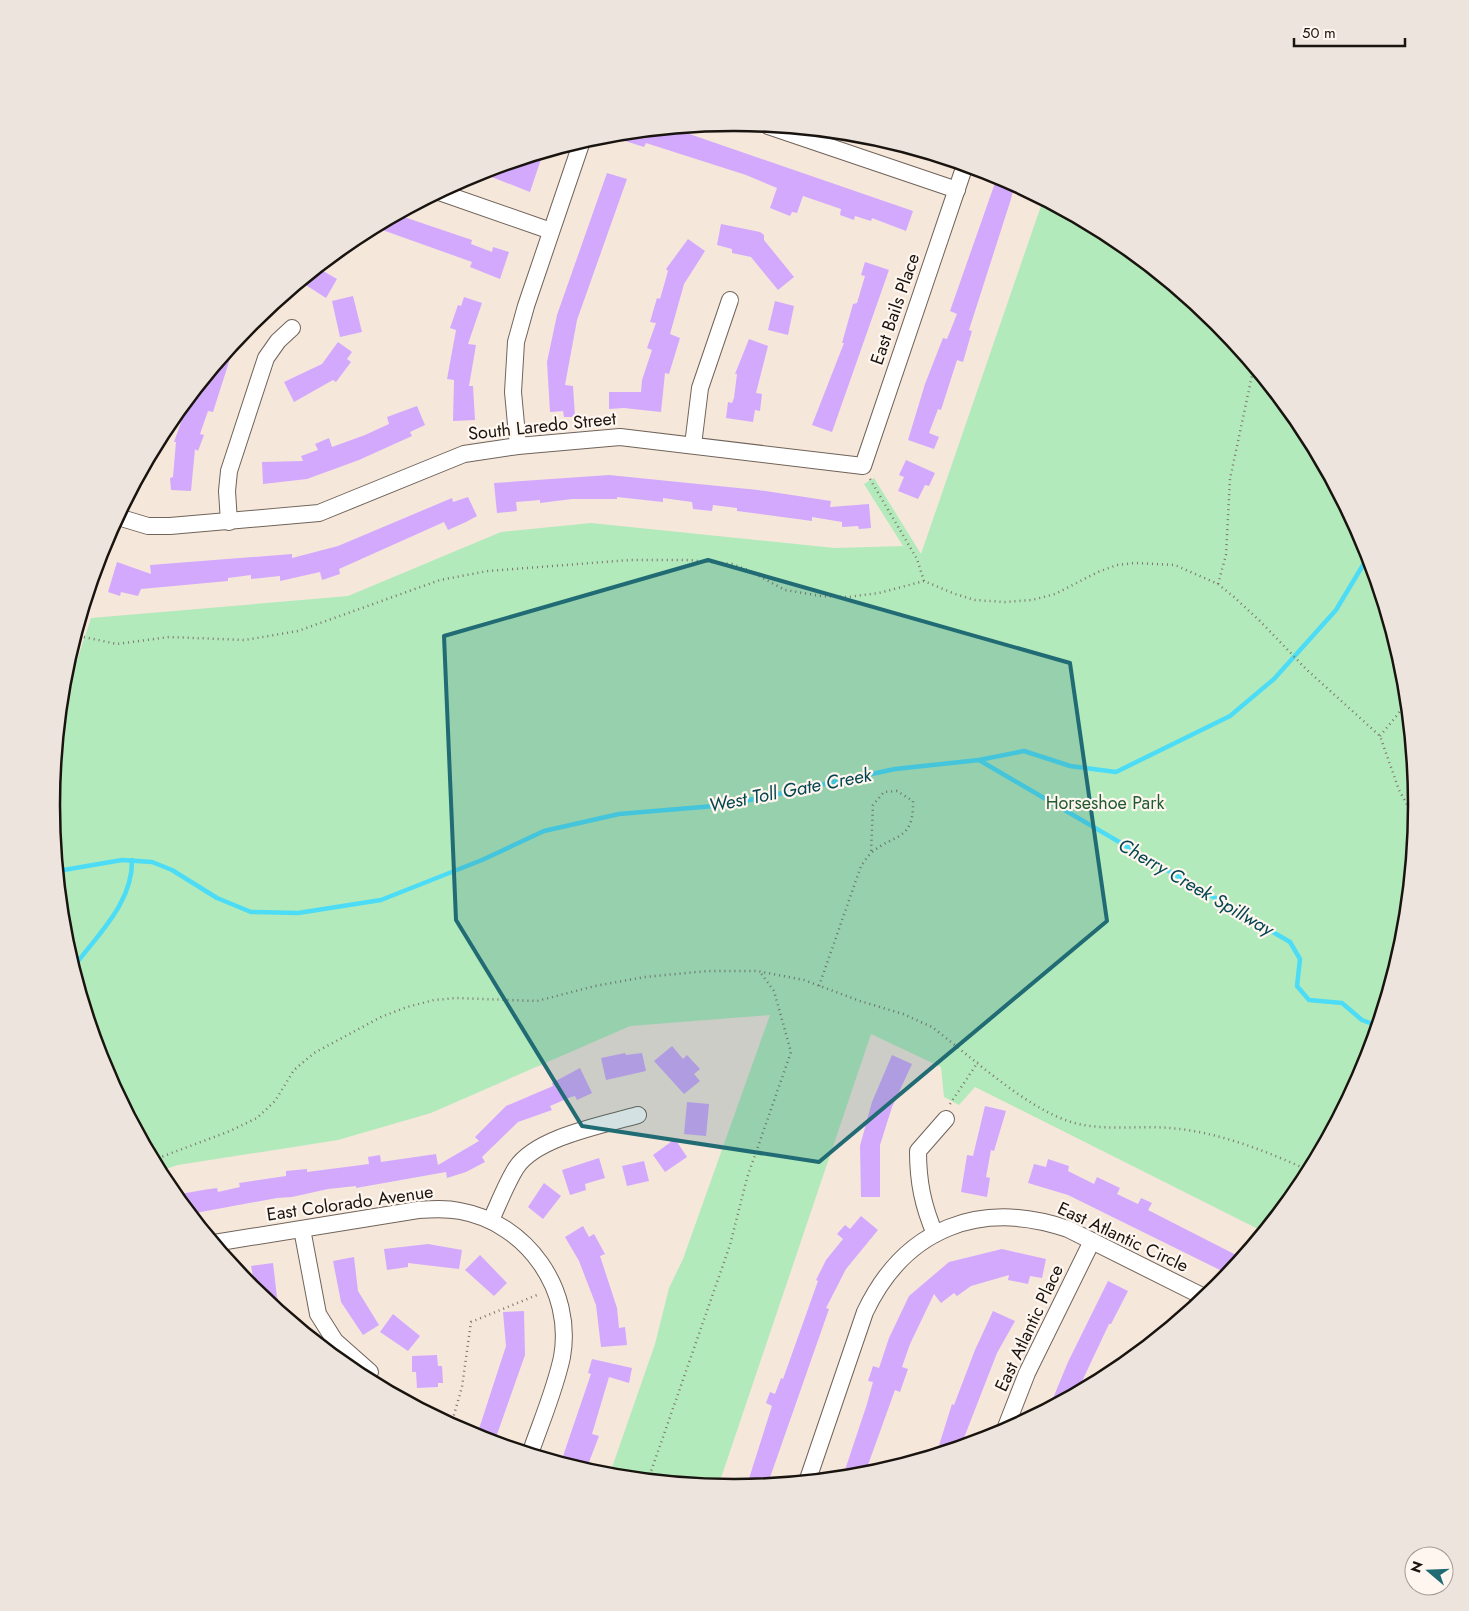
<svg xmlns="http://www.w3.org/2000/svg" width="1469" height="1611" viewBox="0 0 1469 1611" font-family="Jost,sans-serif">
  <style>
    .green { fill: #b3eabc }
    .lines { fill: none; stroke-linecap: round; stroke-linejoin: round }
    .stream { stroke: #4ddcf5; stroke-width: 4.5 }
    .building { fill: #d3a9fd }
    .minor-casing { stroke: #706359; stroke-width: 18 }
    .path { stroke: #7e746c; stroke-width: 2.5; stroke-dasharray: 1 4; stroke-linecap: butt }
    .minor { stroke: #fff; stroke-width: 16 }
    .marked { fill: #216b74; fill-opacity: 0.2; stroke: #216b74; stroke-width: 4; stroke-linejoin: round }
    .labels { text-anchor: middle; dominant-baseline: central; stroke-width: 4.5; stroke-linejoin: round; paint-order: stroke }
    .street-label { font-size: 18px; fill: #19140f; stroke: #fff6ef }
    .park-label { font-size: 18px; fill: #215b30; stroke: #fff6ef }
    .water-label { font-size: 19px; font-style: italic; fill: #044650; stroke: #fff6ef }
    .rim { fill: none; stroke: #19140f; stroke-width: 2.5 }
  </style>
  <rect width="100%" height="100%" fill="#f6e7db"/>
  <polygon class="green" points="1043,200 1114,238 1218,323 1303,426 1366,544 1405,672 1418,806 1405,939 1366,1067 1302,1185 1264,1232 975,1087 959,1105 944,1097 941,1067 871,1034 718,1487 609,1476 655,1344 669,1288 683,1259 770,1015 630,1026 431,1113 338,1140 178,1165 159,1171 103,1067 64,939 51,805 61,708 91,618 348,596 501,532 591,523 835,548 903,546 864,484 874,478 921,554"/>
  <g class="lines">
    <g class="stream">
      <polyline points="979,760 1290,942 1300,959 1297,986 1309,1000 1342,1003 1362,1020 1378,1026"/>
      <polyline points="58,871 122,860 152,862 172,870 217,898 251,912 298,913 381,900 482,860 544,831 619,814 726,805 895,769 979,760 1024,751 1070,766 1116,772 1230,716 1274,679 1336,610 1369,555"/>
      <path d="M73,968C97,935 133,903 132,860"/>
    </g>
  </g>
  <g class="building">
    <polygon points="672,128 913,211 906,231 872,218 871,221 855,216 854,220 840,215 841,209 803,196 797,213 792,212 790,216 770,208 777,188 746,175 646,143 644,147 606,135"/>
    <polygon points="543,153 530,192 479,172 513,162"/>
    <polygon points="607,173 627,179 577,320 565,385 573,386 575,417 564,417 563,411 550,412 547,362 557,315"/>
    <polygon points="996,180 1014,186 1011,199 969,330 972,331 963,362 957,360 941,410 938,409 929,433 939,437 934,449 908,440 925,384 943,338 947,339 957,314 950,311"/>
    <polygon points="398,215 472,240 471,244 492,252 493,247 509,252 500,279 470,267 472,262 374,227"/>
    <polygon points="721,224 760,232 764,235 764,240 794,277 778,290 751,257 732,253 732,249 717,245"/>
    <polygon points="688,239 705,251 684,284 670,334 680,338 669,374 665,373 661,412 624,408 609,409 609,392 641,392 642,380 652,350 647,348 656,323 650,322 657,298 660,299 668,271 666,269"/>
    <polygon points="865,262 889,270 832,432 812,425 844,343 842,343 853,304 857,303 865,276 861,275"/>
    <polygon points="318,268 337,279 326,298 301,282"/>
    <polygon points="353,296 362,332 340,337 332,301"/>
    <polygon points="464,297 482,303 468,344 476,345 469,386 473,386 475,420 453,421 454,380 447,379 456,330 450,328 458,305 461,306"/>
    <polygon points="775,301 794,306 788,335 768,330"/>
    <polygon points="749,339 768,346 756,393 762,394 760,411 755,410 753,422 726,418 728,402 732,403 734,398 737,374 735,374"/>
    <polygon points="338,342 352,352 347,359 351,362 336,382 333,380 294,402 284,382 322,364"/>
    <polygon points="235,343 213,412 208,411 200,434 204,435 198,451 195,449 191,491 171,490 170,478 173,477 176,442 174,442 190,397"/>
    <polygon points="417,406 425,425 410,432 412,436 359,460 307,479 263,484 262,462 303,461 301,456 318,450 315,444 329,438 332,447 365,435 389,424 387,417"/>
    <polygon points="906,460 935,473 929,486 925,485 918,499 898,491 904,477 899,475"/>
    <polygon points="609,475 758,490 831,501 830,507 869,504 871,528 859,529 858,526 842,527 842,522 812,517 812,521 737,511 737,508 713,505 712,511 693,509 692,502 663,498 663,502 617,497 617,499 572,499 540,503 540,500 516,502 517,511 497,513 494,483"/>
    <polygon points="468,497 477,516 466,522 448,530 444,522 339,569 340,574 322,580 320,572 280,581 280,576 251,579 251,575 228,578 228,581 141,589 138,596 121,592 120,596 108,592 117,562 151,574 150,565 292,554 292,558 338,546 452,498 453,502"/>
    <polygon points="672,1046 683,1059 687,1055 700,1069 694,1074 700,1081 684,1094 654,1061"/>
    <polygon points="625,1053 626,1055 642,1053 646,1071 606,1080 601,1058"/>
    <polygon points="892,1055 912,1064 892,1107 880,1145 880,1197 861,1197 860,1146 872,1102"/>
    <polygon points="580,1068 592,1093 577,1100 575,1096 571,1097 550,1106 552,1110 518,1122 482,1157 485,1162 466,1172 447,1178 446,1172 356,1188 356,1186 328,1189 292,1197 277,1198 190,1214 175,1195 203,1190 217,1188 218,1192 240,1187 239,1183 286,1176 286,1171 307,1169 307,1172 369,1164 368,1157 380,1155 381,1162 436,1154 438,1165 479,1141 475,1137 506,1106 553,1086 552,1083"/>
    <polygon points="687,1102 709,1104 706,1136 684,1134"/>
    <polygon points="985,1106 1006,1111 994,1151 991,1150 986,1177 990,1178 987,1197 961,1192 967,1155 973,1156"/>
    <polygon points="675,1139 687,1157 665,1172 653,1155"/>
    <polygon points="599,1158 605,1178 585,1184 586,1190 570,1195 562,1170"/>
    <polygon points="1048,1159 1069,1166 1068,1171 1094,1184 1097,1177 1120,1188 1117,1194 1138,1204 1141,1198 1152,1203 1148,1210 1242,1258 1230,1274 1224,1272 1068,1195 1028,1183 1034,1164 1046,1167"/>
    <polygon points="644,1161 649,1181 627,1186 622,1166"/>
    <polygon points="544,1183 561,1196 543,1219 528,1207"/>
    <polygon points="861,1216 878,1230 846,1269 826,1308 829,1309 767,1486 746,1488 772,1406 766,1403 770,1392 775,1394 781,1378 783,1379 818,1281 816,1280 826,1260 843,1239 837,1234 845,1225 850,1229"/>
    <polygon points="583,1226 589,1237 594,1234 605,1254 600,1256 617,1308 619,1328 625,1327 627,1345 601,1347 596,1305 579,1261 565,1237"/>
    <polygon points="428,1244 462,1250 459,1269 408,1263 408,1267 387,1270 384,1249"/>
    <polygon points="1002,1249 1046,1259 1042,1278 1030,1276 1028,1284 1008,1280 1009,1275 971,1286 957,1296 954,1293 941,1303 934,1294 910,1344 902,1367 908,1369 900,1392 895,1390 864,1476 856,1477 844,1473 867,1404 873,1382 868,1381 873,1366 879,1368 889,1338 909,1296 949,1262"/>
    <polygon points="480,1255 507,1283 494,1296 465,1270"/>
    <polygon points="354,1257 358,1291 379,1325 363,1335 341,1302 333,1261"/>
    <polygon points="273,1263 277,1297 283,1314 256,1292 251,1266"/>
    <polygon points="1108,1281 1128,1291 1111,1324 1109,1324 1076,1394 1049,1408 1068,1362"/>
    <polygon points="524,1311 525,1355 494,1443 476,1438 506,1346 503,1312"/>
    <polygon points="993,1311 1015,1321 997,1353 960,1448 936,1455 952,1404 954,1405 975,1350"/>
    <polygon points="393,1314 420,1336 408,1351 380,1332"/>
    <polygon points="437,1355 438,1366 442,1366 443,1383 438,1383 438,1387 417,1388 416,1372 412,1372 412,1356"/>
    <polygon points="592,1359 632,1368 629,1383 609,1377 592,1434 599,1436 586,1470 561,1462 591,1374 588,1373"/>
  </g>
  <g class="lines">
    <g class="minor-casing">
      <g id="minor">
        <polyline points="768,126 957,190"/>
        <polyline points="439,192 551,231"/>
        <polyline points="693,445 700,388 730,300"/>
        <polyline points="518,446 513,392 516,342 526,306 582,141"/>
        <polyline points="118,517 148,526 170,526 319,513 464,454 518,446 620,437 863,466 965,165"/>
        <polyline points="229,522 227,491 229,471 266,358 278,341 292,328"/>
        <path d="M491,1220C499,1203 506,1184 516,1168C536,1137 603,1125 638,1115"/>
        <polyline points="302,1229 318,1314 335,1341 370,1372"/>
        <path d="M935,1234C923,1206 918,1182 918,1151L946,1119"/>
        <path d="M214,1243L418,1210C432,1209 446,1208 460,1211C527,1223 574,1290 562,1357C555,1390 541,1422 530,1454"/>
        <polyline points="1004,1432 1027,1373 1092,1241"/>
        <path d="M807,1482L865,1312C905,1228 980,1199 1068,1229L1206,1298"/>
      </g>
    </g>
    <g class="path">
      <polyline points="870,479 917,559 924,581"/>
      <polyline points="1218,584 1226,555 1230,479 1254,366"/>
      <polyline points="79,636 117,644 169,637 245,640 298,631 440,580 488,571 630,560 688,560 732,564 748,570 785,590 821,596 848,597 879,593 924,581 955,594 975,600 1005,602 1032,600 1055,594 1098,572 1117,565 1135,563 1175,565 1218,584 1234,597 1260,621 1306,669 1380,736 1399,790 1416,821"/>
      <polyline points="1380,736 1398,714 1407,697"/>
      <path d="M819,986L861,866C864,862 867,857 871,853C894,833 914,842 913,801L897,791L884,792L873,805L871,853"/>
      <polyline points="950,1104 978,1062"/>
      <path d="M153,1160L230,1131L257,1118L275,1101L294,1070L314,1053L381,1017L407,1007L434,1000L456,998L537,1001L595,986L645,977L707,971H757L804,980L860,1001L903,1014L932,1027C970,1056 1024,1106 1068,1121C1100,1132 1137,1125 1170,1128C1219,1132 1266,1151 1310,1171"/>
      <polyline points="451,1425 462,1387 471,1322 537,1295"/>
      <polyline points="648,1480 730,1245 747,1178 791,1052 774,991 760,972"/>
    </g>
    <use href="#minor" class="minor"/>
  </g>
  <path class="marked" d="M708,560L1070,663L1107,921L819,1162L582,1126L456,920L444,636Z"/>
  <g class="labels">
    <g class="street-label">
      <text transform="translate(895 309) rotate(-71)">East Bails Place</text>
      <text transform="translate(542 426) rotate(-6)">South Laredo Street</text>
      <text transform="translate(350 1203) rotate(-8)">East Colorado Avenue</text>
      <text transform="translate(1123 1237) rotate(25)">East Atlantic Circle</text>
      <text transform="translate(1029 1328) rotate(-65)">East Atlantic Place</text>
    </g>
    <g class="park-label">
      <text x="1105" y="803">Horseshoe Park</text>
    </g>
    <g class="water-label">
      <text transform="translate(790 790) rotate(-11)">West Toll Gate Creek</text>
      <text transform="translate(1196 887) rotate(30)">Cherry Creek Spillway</text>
    </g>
  </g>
  <path d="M0 0H1469V1611H0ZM60 805a674 674 0 1 1 1348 0a674 674 0 1 1-1348 0Z" fill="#ede4dd" fill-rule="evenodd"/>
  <path class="rim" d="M60 805a674 674 0 1 1 1348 0a674 674 0 1 1-1348 0Z"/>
  <g transform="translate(1429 1571) rotate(289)"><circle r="24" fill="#fff6ef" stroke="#a39c95"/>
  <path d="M0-4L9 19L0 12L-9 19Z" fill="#216b74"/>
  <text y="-8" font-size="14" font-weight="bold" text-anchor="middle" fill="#19140f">N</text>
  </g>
  <path d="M1294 38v8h111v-8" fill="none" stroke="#19140f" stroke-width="2.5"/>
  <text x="1302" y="38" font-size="15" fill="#19140f" stroke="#fff6ef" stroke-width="4" paint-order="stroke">50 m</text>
</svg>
